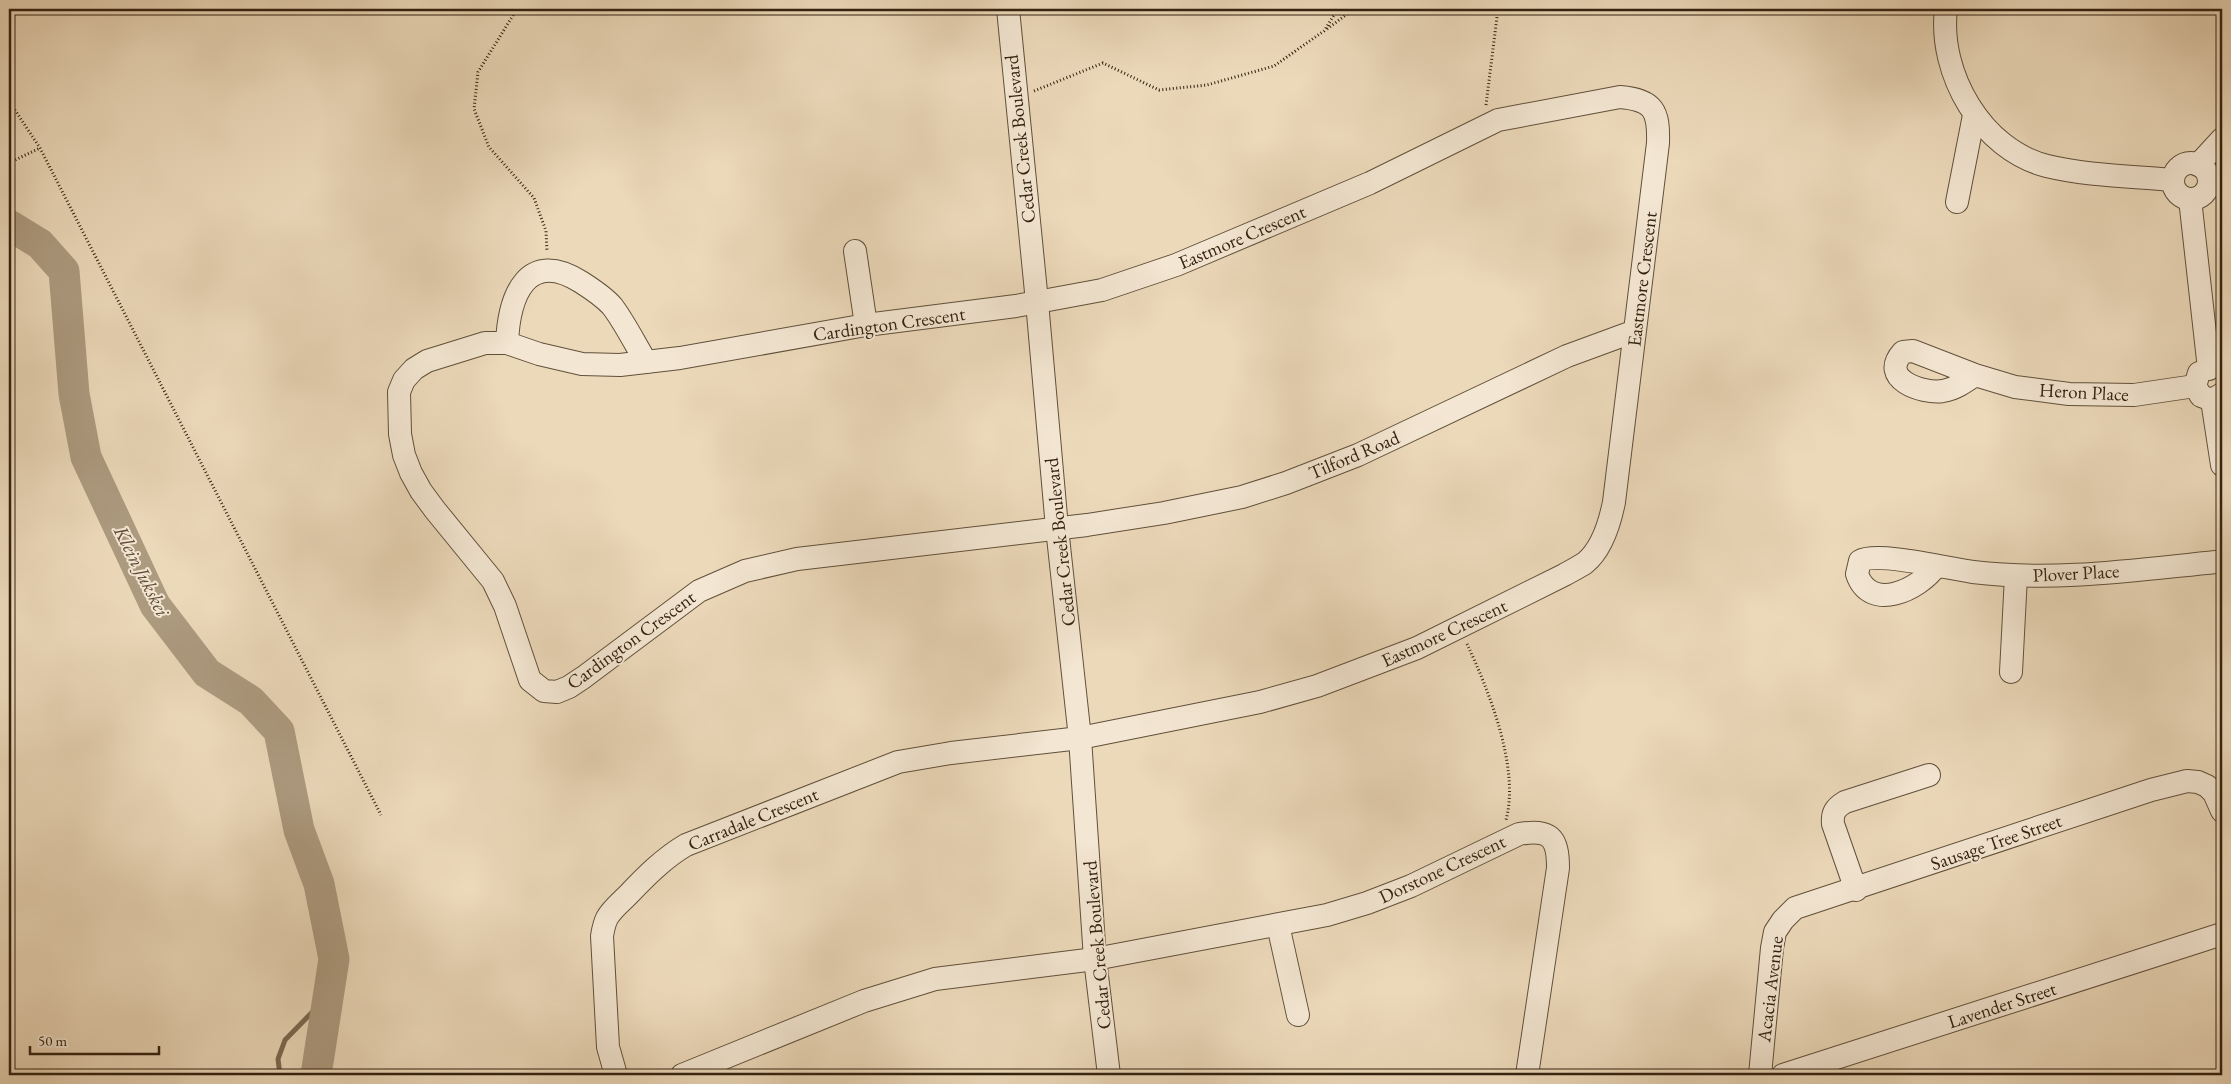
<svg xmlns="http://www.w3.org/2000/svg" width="2231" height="1084" viewBox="0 0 2231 1084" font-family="'EB Garamond',serif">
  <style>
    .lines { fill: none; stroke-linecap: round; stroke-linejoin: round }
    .stream { stroke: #7c6b53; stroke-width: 5 }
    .river { stroke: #ad9b80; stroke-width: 31 }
    .minor-casing { stroke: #61503a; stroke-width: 24 }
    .path { stroke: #332210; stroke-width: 3; stroke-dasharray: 1 2.5; stroke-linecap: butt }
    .minor { stroke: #f3e6d2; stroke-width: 22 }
    .labels { text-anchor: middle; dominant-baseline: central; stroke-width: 4; stroke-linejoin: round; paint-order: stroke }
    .street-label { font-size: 19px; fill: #332210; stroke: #f3e6d2 }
    .water-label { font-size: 20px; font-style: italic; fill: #5e4c37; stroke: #f3e6d2 }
  </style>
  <rect width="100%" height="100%" fill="#ecd9ba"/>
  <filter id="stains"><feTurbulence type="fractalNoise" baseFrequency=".004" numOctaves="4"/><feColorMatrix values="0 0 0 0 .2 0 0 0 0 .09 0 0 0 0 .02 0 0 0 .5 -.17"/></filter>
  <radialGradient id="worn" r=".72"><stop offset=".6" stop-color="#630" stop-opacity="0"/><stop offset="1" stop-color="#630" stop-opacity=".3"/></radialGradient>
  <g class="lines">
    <polyline class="stream" points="280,1075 278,1059 285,1040 328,996"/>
    <polyline class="river" points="9,225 40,244 64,271 74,394 86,457 155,605 207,673 251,701 279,731 299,830 319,884 334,959 316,1075"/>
    <g class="minor-casing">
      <g id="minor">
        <polyline points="1008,9 1037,302 1057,528 1080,738 1095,959 1109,1075"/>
        <path d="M1946,9C1938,73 1982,150 2047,166C2088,176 2132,176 2173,180"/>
        <circle cx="2191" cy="181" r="18"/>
        <polyline points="2198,165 2222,139"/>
        <polyline points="2190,199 2209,369"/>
        <polyline points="1957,202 1974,115"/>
        <polyline points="855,251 866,325"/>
        <path d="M507,343C509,296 527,248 581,282C592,289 604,297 612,306C625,323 635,344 646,362"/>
        <polyline points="2199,373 2195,386 2201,396 2212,400 2222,394"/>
        <path d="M1975,375C1965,382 1955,389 1943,391C1922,394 1878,379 1903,352L1913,351L1975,375L2015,387L2069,394L2134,395L2195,386"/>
        <polyline points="2212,400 2222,465"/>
        <path d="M1936,566C1919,590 1870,613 1857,574L1860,561C1877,551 1950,569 1973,572C2054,582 2135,570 2216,562"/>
        <polyline points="2011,672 2016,576"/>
        <path d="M1856,890L1833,824C1832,813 1835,808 1845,802L1929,775"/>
        <polyline points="1278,925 1298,1015"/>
        <path d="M616,1075L608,1047L602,936C603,930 604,924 607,918C612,909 621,902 628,895C646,876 664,858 686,845L898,762L951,753L1080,738L1260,702L1317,686L1417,648L1564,575C1571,571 1579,567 1585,563C1602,549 1610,522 1614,502L1658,143C1659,111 1654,100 1620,97L1498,120L1370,183L1176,265L1102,290L1016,306L866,325L680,358L620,365L582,364L539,354L507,343H485L427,361L414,369L404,380L399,392L400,434L404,455L411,473L421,491L435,510L493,581L505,606L530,680L544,691L557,692L569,687L584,677L699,591L745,571L797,559L1087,525L1164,513L1242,497L1286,483L1358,455L1567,356L1635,331"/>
        <path d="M682,1075L864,1001L935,979L1095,959L1327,915L1367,903L1411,886L1519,834C1550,829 1558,837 1558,868L1527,1075"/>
        <polyline points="1760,1075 1772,948 1775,932 1783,920 1795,908 2151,790 2187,781 2198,782 2207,786 2214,793 2222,811"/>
        <polyline points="1783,1075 2222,934"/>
      </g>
    </g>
    <g class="path">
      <polyline points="517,9 478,72 474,109 489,147 534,198 546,231 547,252"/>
      <polyline points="1327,29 1354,9"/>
      <polyline points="1034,91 1103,63 1159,90 1207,85 1274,66 1324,31 1338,9"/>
      <polyline points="9,101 40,148 381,815"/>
      <polyline points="1486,105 1498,9"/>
      <polyline points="9,163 40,148"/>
      <path d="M1467,644C1489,691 1520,768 1506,820"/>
    </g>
    <use href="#minor" class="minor"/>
  </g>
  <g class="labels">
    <g class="street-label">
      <text transform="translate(1020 139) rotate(-96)">Cedar Creek Boulevard</text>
      <text transform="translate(1242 237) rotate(-23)">Eastmore Crescent</text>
      <text transform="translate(1642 279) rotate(-83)">Eastmore Crescent</text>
      <text transform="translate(889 324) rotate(-8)">Cardington Crescent</text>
      <text transform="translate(2084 392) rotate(3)">Heron Place</text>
      <text transform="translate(1354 455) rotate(-23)">Tilford Road</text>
      <text transform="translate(1060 542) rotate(-96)">Cedar Creek Boulevard</text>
      <text transform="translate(2076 573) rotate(-3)">Plover Place</text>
      <text transform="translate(1444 633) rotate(-25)">Eastmore Crescent</text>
      <text transform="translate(631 640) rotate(-36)">Cardington Crescent</text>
      <text transform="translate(753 819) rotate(-22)">Carradale Crescent</text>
      <text transform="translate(1996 842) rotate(-19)">Sausage Tree Street</text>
      <text transform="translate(1442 869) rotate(-25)">Dorstone Crescent</text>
      <text transform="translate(1097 945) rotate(-95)">Cedar Creek Boulevard</text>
      <text transform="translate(1770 989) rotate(-83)">Acacia Avenue</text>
      <text transform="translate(2002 1005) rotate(-18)">Lavender Street</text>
    </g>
    <g class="water-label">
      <text transform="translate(142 571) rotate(63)">Klein Jukskei</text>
    </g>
  </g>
  <rect width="2231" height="1084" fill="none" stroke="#ecd9ba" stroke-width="30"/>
  <rect x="10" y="10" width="2211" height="1064" fill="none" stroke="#332210" stroke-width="2.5"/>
  <rect x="15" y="15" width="2201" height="1054" fill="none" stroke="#332210"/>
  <path d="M30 1046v8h129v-8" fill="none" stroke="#332210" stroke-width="2.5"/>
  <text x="38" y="1046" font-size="15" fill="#332210" stroke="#f3e6d2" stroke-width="4" paint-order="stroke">50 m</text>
  <rect width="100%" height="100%" filter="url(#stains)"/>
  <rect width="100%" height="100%" fill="url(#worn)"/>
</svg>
